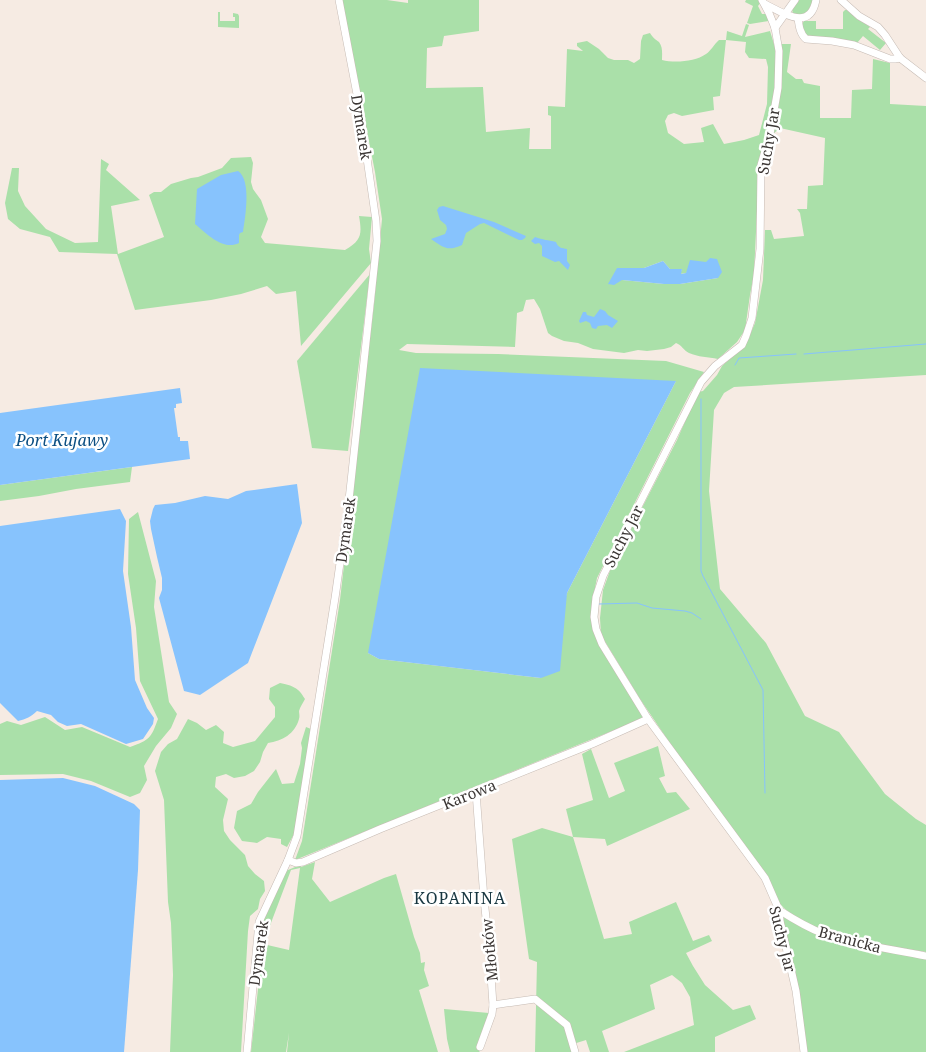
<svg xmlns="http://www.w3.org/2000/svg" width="926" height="1052" viewBox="0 0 926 1052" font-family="'Noto Serif',serif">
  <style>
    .green { fill: #aae0a9; fill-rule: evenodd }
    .water { fill: #87c3fd }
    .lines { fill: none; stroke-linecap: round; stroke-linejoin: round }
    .stream { stroke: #87c3fd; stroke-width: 1 }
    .minor-casing { stroke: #c6bbb4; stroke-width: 8 }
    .minor { stroke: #fff; stroke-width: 7 }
    .labels { text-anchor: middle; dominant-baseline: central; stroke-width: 5; stroke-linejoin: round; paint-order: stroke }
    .street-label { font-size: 15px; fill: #3c3735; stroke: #fff }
    .water-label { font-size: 16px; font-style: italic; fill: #0c4f83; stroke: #fff }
    .neighbourhood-label { font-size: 16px; letter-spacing: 1px; fill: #173640; stroke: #fff }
  </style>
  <rect width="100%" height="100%" fill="#f6ebe3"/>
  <g class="green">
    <path d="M341,0H387L408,3V0H479V31L444,36L442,46L427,48L426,88L483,87L486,132L530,128L529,149H551V116L548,115V106L565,107L567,49L583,51L577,46V43L587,41L599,49L608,58L614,60H628L634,63L640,59L641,41L643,35L650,33C653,38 655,39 659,42C663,47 662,54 662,60C674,63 695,62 706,54C711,51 714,44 719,40H726L727,31L742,36L746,24L749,25L745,37L770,31L774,44H791L787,72L796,79H802L804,83L820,86V118H851L852,90L872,89L873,59L890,63V104L926,106V375L734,387L724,393L714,410L709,491L720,589L766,643L805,716L839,732L885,794L916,819L926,825V952C879,944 810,939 777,901L640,699L601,635L600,618L603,590L611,568L677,440L698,392L703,391L717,375L722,366L746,344L755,323L763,280L765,230H771L774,239L804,236L800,213L797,209H807L808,186L823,185L825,138L780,128L773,134L759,169L754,274L750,295L745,330L737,342L718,359C708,357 698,357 689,353C683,350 682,345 676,343L671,347L664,349L647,351L638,350L624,353L593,349L578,343L564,341L552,336L548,333L540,309L534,299L526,300L523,311L517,313L515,347L407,344L399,350L416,353L498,354L666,361L704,372L690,393L597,578L592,603V626L600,647L644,718L295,860L302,841L340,600L374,304L382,219L375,172ZM726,40L746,42L745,52L749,58L766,59L768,67L767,104L759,135L744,140L724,144L713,124L701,128L704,142L684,144L668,133L665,121L668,115L674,113L682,116L714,110L713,97L720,96ZM663,261L670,269H682L680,274L686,273L706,262L718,278L680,284H664L622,280L617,268H644ZM676,381L567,593L541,678L379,659L368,653Z"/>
    <polygon points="746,0 758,0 761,2 758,6 762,14 767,14 769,21 750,24 747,23 753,6 745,2"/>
    <polygon points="798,0 813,0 813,6 804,15 793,14 792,9"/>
    <polygon points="845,10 848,10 870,27 868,29 886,43 880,50 863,36 857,43 808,38 803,34 802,24 804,21 816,21 816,29 843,29 843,12"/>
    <polygon points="218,12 220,12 220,21 235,21 235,17 233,17 233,13 238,14 239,16 239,28 218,27"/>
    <path d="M251,157L253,163L251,182L253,189L261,200L268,219L261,237L265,243L345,250C362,240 362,234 359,216L372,217L369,249L371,263L301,346L296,291L276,294L267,286L241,294L211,300L135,310L117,254L59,252L50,237L20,229L8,219L5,203L12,168H19L18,191L25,206L46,229L75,243L98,242L101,159L109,164L106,170L140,200L111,206L118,254L164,237L149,195L154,192H161L171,184L191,178L198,177L222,168L231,158Z"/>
    <polygon points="370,274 348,451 312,448 297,361"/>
    <polygon points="132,467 130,482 76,489 39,496 0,501 0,485"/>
    <path d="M138,512L156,581L154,607L169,702L177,714L171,728L156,746L144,766L147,780L140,793L130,797L91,781L63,774L0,775V724L7,721L21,725L45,717L65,730L82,727L130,747C150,740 151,738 158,719L140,681L136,628L128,574L129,519Z"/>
    <path d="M280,683C293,686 298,687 305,699C303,703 300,707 299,711C299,713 300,716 299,719C295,734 282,741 268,743L263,752L260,762L254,771L245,776L234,778L226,774L216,777L215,787L228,799L223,820L224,831L230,840L245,855L248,866L255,874L264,881L265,891L260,899L258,909L250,916L248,931L241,1052H170L173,975L171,923L168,902L164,800L155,771L161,752L168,744L177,739L188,719L197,723L206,730L216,725L224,732L223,743L233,747L255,741L275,717V707L269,699L270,688Z"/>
    <polygon points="306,727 311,729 294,834 287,847 281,844 281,839 267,837 257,843 242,841 234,828 237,811 251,804 258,792 276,769 282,784 294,783 300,764 302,748 301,743"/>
    <polygon points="658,746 665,776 659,778 667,793 676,792 690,809 607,846 605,839 573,837 604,939 632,934 629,922 676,902 693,941 709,935 712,941 686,953 693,966 705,985 733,1010 750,1005 756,1019 715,1037 715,1052 624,1052 694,1025 690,997 682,983 672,975 650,985 655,1009 602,1031 609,1052 590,1052 586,1040 570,1045 572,1052 535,1052 537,962 529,959 512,839 542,828 573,837 566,809 593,800 582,754 591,749 609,798 625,791 614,763"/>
    <path d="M315,862L312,879L330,902L384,878L396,874L414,937L420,953L421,963L425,962L424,970L429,986L419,990L438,1052H287L289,1033L286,1052H251L263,944L262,923L284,872L288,870L300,865L301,867ZM300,868L289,950L263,944L291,870Z"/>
    <polygon points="783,917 787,918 798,925 926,958 926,1052 805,1052"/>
    <polygon points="444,1009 489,1013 482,1049 479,1052 450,1052 447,1039"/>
  </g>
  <g class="water">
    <path d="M238,171C252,180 245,219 243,232L240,233L239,235V243C223,251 207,234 195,224L197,189L221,175Z"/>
    <path d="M443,206L494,222L526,236L525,238L522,240H519L484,223L480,224L466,233L462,245C447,252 443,247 431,239L445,234L447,229L446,225L440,220L437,210L439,207Z"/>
    <path d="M535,237C543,240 548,240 556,242C558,248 562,248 567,249V261L570,265L568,270L559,261L555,262L542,256V246L539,243L535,244L531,241Z"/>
    <polygon points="710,258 717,259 722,272 718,278 680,284 664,284 622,280 614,285 608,284 617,268 644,268 663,261 670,269 682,269 681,274 686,273 690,260 706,262"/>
    <polygon points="600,309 605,311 608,315 618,321 612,328 607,325 598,326 596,329 592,328 590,323 586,321 580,323 579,321 583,312 586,312 587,315 594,317"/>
    <polygon points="420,368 676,381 567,593 560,671 541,678 379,659 368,653"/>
    <polygon points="180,388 182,403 176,404 176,408 174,408 178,437 180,437 180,441 188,441 190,459 0,485 0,413"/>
    <polygon points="297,484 302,523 248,663 200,695 184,691 159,598 162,590 162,578 157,557 151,529 150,521 153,509 155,505 175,503 205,496 228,499 246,491"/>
    <path d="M120,509L126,521L123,571L131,627L135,680L147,708L154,718L153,724L143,739L126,744L81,724L67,726L58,722L51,715L37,711C31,717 26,719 18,721L0,703V526Z"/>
    <polygon points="63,778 95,786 134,804 140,810 138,870 124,1052 0,1052 0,780"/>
  </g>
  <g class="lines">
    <g class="stream">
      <polyline points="804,354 926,344"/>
      <polyline points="735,365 739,358 796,354"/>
      <polyline points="701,399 701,571 703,576 763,690 765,793"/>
      <polyline points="599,604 637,603 652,608 685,611 692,613 701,619"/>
    </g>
    <g class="minor-casing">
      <g id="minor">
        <polyline points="762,0 769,13 775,28 779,51 778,88 770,134 761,165 760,249 752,318 746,336 742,345 715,366 701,382 603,576 596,597 594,617 596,629 602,644 648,719 765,878 779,910 780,921 796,991 804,1052"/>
        <polyline points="841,0 859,16 878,27 885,35 900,58 926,78"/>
        <path d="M765,4C783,13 810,32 816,0"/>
        <path d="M798,18C799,26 800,34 806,39L832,41L854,45L890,59H895L900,58"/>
        <polyline points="775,28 795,0"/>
        <polyline points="476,792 484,899 489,946 493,1005 492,1014 480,1047"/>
        <polyline points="288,860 296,863 303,862 380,829 592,744 648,719"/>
        <path d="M779,910C793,919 808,928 824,934C856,945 892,949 926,956"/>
        <polyline points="493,1005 535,999 567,1025 575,1052"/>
        <polyline points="247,1052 259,922 288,860 297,836 335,598 349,500 377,241 376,221 360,110 339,0"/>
      </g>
    </g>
    <use href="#minor" class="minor"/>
  </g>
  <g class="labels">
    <g class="street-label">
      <text transform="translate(362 127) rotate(81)">Dymarek</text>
      <text transform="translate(768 141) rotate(-80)">Suchy Jar</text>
      <text transform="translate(345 530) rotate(-82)">Dymarek</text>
      <text transform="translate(623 536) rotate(-63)">Suchy Jar</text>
      <text transform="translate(469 794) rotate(-22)">Karowa</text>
      <text transform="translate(783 939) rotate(76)">Suchy Jar</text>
      <text transform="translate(850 939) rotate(15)">Branicka</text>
      <text transform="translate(489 950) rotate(-95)">Młotków</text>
      <text transform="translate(258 953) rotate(-82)">Dymarek</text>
    </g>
    <g class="water-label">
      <text x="62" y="440">Port Kujawy</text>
    </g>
    <g class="neighbourhood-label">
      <text x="460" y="898">KOPANINA</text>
    </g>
  </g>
</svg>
